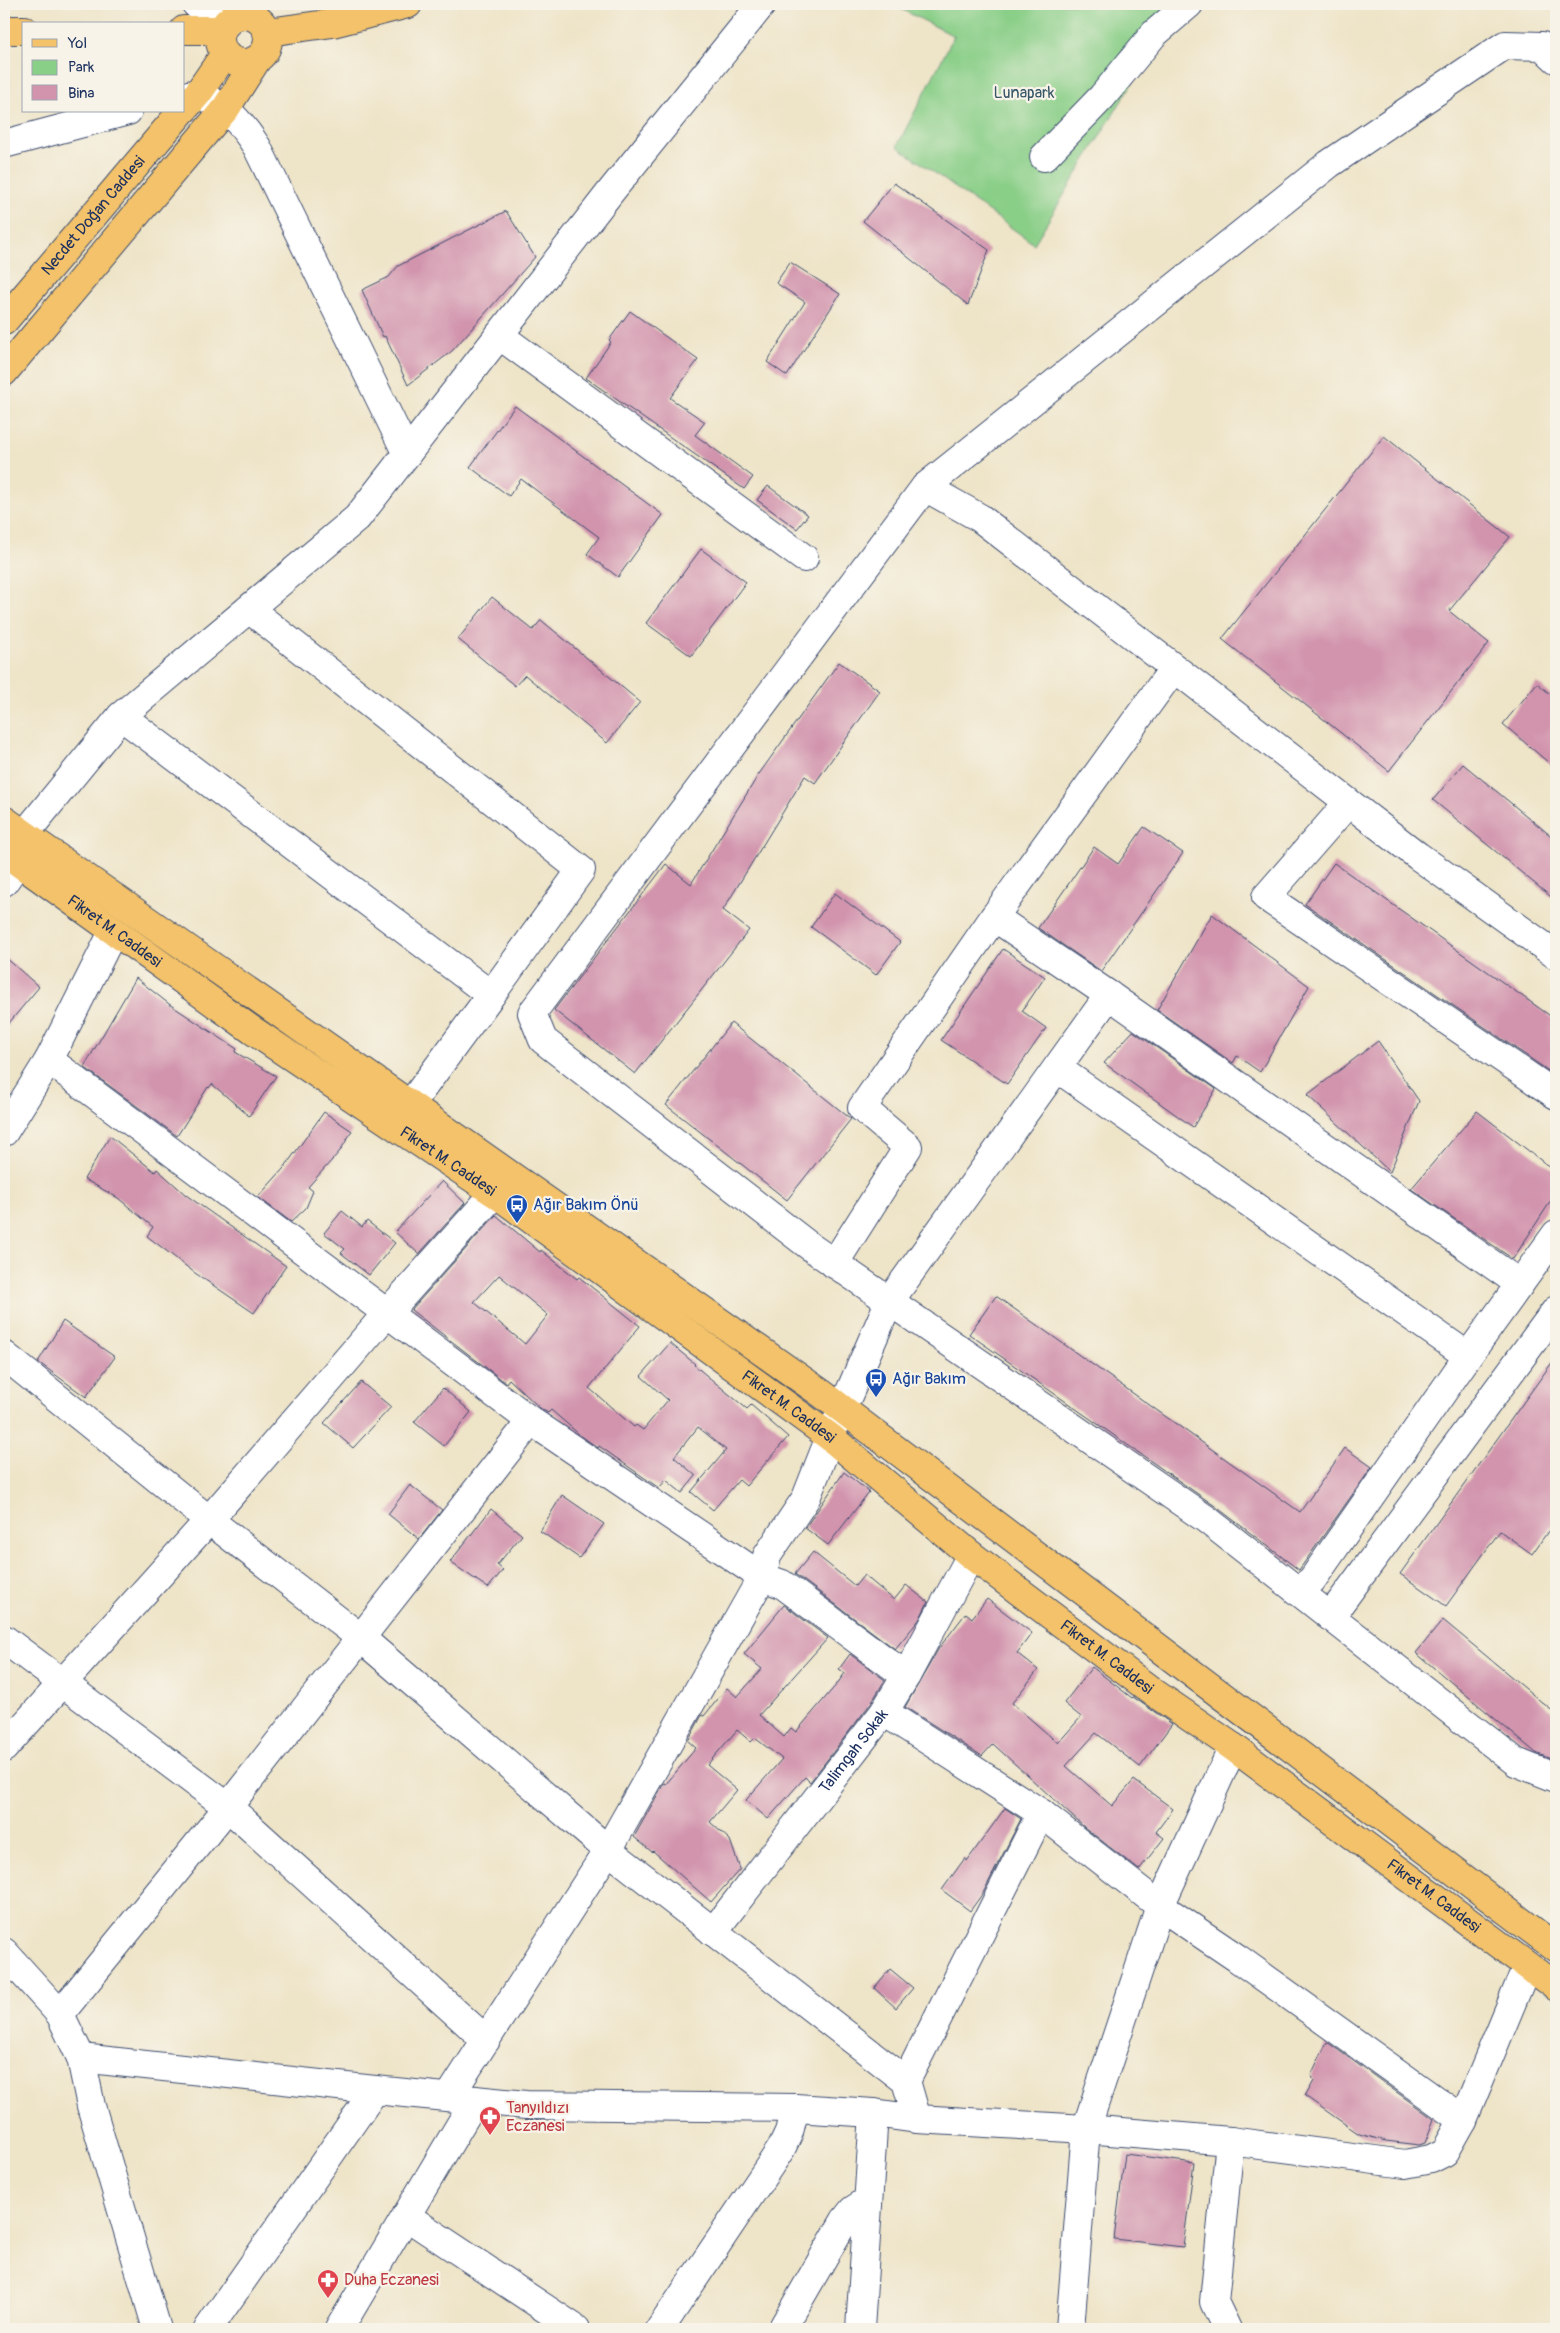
<svg xmlns="http://www.w3.org/2000/svg" width="1560" height="2333" viewBox="0 0 1560 2333" font-family="Pangolin,sans-serif">
  <style>
    .green { fill: #8acf88; stroke: #527f73 }
    .building { fill: #d294ad; fill-rule: evenodd }
    .lines { fill: none; stroke-linecap: round; stroke-linejoin: round }
    .minor-casing { stroke: #3b4a6e; stroke-width: 30 }
    .major-casing { stroke: #3b4a6e; stroke-width: 30 }
    .minor { stroke: #fff; stroke-width: 28 }
    .major { stroke: #f3c26a; stroke-width: 28 }
    .labels { text-anchor: middle; dominant-baseline: central; stroke-width: 4.5; stroke-linejoin: round; paint-order: stroke }
    .park-label { font-size: 16px; fill: #375768; stroke: #f7f3e8 }
    .street-label { font-size: 16px; fill: #1b2f5e; stroke: #f7f3e8 }
    .transit-label { font-size: 16px; fill: #164399; stroke: #f7f3e8; text-anchor: start }
    .health-label { font-size: 16px; fill: #be3a42; stroke: #f7f3e8; text-anchor: start }
  </style>
  <rect width="100%" height="100%" fill="#f7f3e8"/>
  <filter id="ink" filterUnits="userSpaceOnUse"><feTurbulence type="fractalNoise" baseFrequency=".02" numOctaves="2"/><feDisplacementMap in="SourceGraphic" scale="10" xChannelSelector="R" yChannelSelector="G"/><feConvolveMatrix kernelMatrix="1 2 1 2 8 2 1 2 1" color-interpolation-filters="sRGB"/></filter>
  <filter id="wash" filterUnits="userSpaceOnUse"><feTurbulence type="fractalNoise" baseFrequency=".0096" numOctaves="4" result="noise"/><feDisplacementMap in="SourceGraphic" scale="20" xChannelSelector="R" yChannelSelector="G"/><feGaussianBlur stdDeviation="1.12" result="paint"/><feColorMatrix in="noise" values="0 0 0 0 0 0 0 0 0 0 0 0 0 0 0 0 0 1.4 0 .05"/><feComposite in="paint" operator="in"/></filter>
  <g filter="url(#wash)">
    <rect width="100%" height="100%" fill="#eee4c8"/>
    <polygon class="green" points="891,4 1209,4 1144,64 1034,244 897,146 954,36"/>
    <g id="blocks">
      <g class="building">
        <polygon points="894,183 989,250 968,305 863,221"/>
        <polygon points="506,211 535,257 452,351 408,385 385,336 383,337 362,290 389,277 398,266"/>
        <polygon points="790,262 840,294 787,376 767,362 805,302 776,283"/>
        <polygon points="630,311 698,360 670,398 705,422 695,435 753,477 744,489 586,378 611,342 609,340"/>
        <polygon points="515,406 663,515 618,577 587,554 599,537 521,479 509,496 470,467"/>
        <polygon points="1384,436 1510,537 1449,611 1489,643 1389,771 1222,639"/>
        <polygon points="768,486 808,515 797,529 757,500"/>
        <polygon points="701,549 746,582 691,656 646,623"/>
        <polygon points="492,597 533,630 541,620 640,702 607,743 525,675 515,686 458,639"/>
        <polygon points="839,662 880,691 815,783 805,776 723,910 749,930 635,1074 554,1010 666,864 691,884 759,774"/>
        <polygon points="1537,683 1556,699 1556,769 1503,724"/>
        <polygon points="1463,764 1556,840 1556,901 1433,800"/>
        <polygon points="1144,827 1183,853 1101,971 1038,928 1094,847 1118,864"/>
        <polygon points="1334,863 1556,1020 1556,1076 1305,904"/>
        <polygon points="835,893 900,942 876,975 811,927"/>
        <polygon points="1212,914 1309,986 1260,1072 1237,1056 1233,1063 1157,1010"/>
        <polygon points="1003,949 1045,977 1022,1011 1046,1028 1007,1084 941,1040"/>
        <polygon points="4,956 39,987 4,1029"/>
        <polygon points="136,978 169,1004 237,1049 235,1052 276,1076 249,1116 212,1084 209,1088 208,1087 177,1136 84,1067"/>
        <polygon points="731,1023 851,1119 787,1200 666,1105"/>
        <polygon points="1133,1031 1216,1089 1193,1127 1104,1063"/>
        <polygon points="1378,1041 1419,1101 1390,1172 1307,1095"/>
        <polygon points="1477,1111 1556,1172 1556,1193 1513,1259 1411,1189"/>
        <polygon points="324,1112 352,1131 340,1151 308,1187 313,1191 306,1208 291,1222 258,1197 284,1168"/>
        <polygon points="110,1136 155,1172 157,1169 186,1195 286,1266 254,1313 195,1273 147,1236 153,1227 118,1198 84,1179"/>
        <polygon points="442,1181 465,1203 419,1254 395,1232"/>
        <polygon points="342,1211 362,1227 367,1221 395,1243 369,1275 341,1253 345,1249 324,1233"/>
        <path d="M496,1215L540,1252L541,1250L577,1279L579,1277L640,1326L589,1388L634,1427L636,1425L643,1430L668,1400L641,1376L670,1343L695,1364L694,1365L747,1409L751,1405L788,1437L746,1486L739,1480L713,1510L691,1492L726,1450L698,1427L674,1457L696,1476L682,1493L666,1480L659,1488L599,1446L598,1448L580,1435L551,1410L548,1413L540,1408L509,1379L506,1383L411,1310ZM499,1275L548,1315L525,1344L474,1302Z"/>
        <polygon points="996,1296 1300,1512 1345,1448 1372,1467 1299,1570 1215,1506 969,1334"/>
        <polygon points="63,1321 115,1357 86,1397 38,1362"/>
        <polygon points="1556,1357 1556,1520 1532,1554 1500,1531 1446,1606 1400,1574"/>
        <polygon points="361,1382 391,1407 353,1448 324,1423"/>
        <polygon points="443,1388 471,1412 444,1446 414,1422"/>
        <polygon points="844,1472 869,1492 828,1545 805,1528"/>
        <polygon points="410,1485 442,1510 419,1539 388,1514"/>
        <polygon points="562,1495 604,1524 579,1558 540,1531"/>
        <polygon points="491,1509 522,1535 497,1565 503,1570 488,1588 450,1562"/>
        <polygon points="813,1552 855,1586 864,1575 894,1600 906,1585 928,1602 919,1620 895,1649 795,1574"/>
        <polygon points="987,1599 1032,1633 1017,1653 1038,1670 1012,1703 1058,1743 1081,1717 1064,1703 1092,1667 1132,1698 1133,1697 1172,1724 1140,1767 1096,1733 1066,1766 1112,1806 1134,1780 1173,1809 1156,1832 1164,1838 1139,1870 1084,1827 993,1744 982,1756 905,1707 939,1648 966,1613 972,1618"/>
        <polygon points="784,1605 828,1638 759,1715 784,1737 791,1728 796,1732 837,1684 845,1673 839,1669 850,1654 885,1680 871,1703 810,1782 805,1777 768,1819 746,1800 782,1759 755,1738 751,1742 737,1730 707,1765 737,1790 710,1822 730,1840 740,1869 711,1902 653,1851 652,1852 634,1837 664,1783 666,1784 696,1748 688,1741 702,1715 704,1716 727,1688 737,1697 762,1669 744,1654"/>
        <polygon points="1443,1620 1556,1714 1556,1761 1536,1753 1416,1653"/>
        <polygon points="1005,1808 1021,1819 983,1893 970,1911 942,1890 965,1858 967,1861"/>
        <polygon points="890,1969 913,1988 896,2008 874,1988"/>
        <polygon points="1327,2042 1434,2119 1425,2143 1419,2145 1386,2141 1359,2134 1305,2096 1314,2080 1311,2075"/>
        <polygon points="1125,2154 1194,2163 1183,2247 1114,2239"/>
      </g>
    </g>
  </g>
  <g filter="url(#ink)">
    <use href="#blocks" fill-opacity="0" stroke="#3b4a6e" stroke-width="1"/>
    <g class="lines">
      <g class="minor-casing">
        <g id="minor">
          <polyline points="196,4 227,23"/>
          <polyline points="1556,59 1542,46 1505,45 1329,164 925,487 532,1013 543,1040 812,1248 1206,1519 1516,1762 1556,1778"/>
          <path d="M184,96L198,93C229,110 238,118 257,147L407,454"/>
          <polyline points="4,144 128,111"/>
          <polyline points="1044,157 1102,97 1154,34 1189,4"/>
          <polyline points="499,335 804,558"/>
          <polyline points="925,487 980,518 1418,856 1556,955"/>
          <polyline points="249,609 581,870 491,995"/>
          <polyline points="121,716 491,995 410,1105"/>
          <polyline points="1348,803 1266,897 1556,1095"/>
          <polyline points="24,835 121,716 357,518 612,190 762,4"/>
          <polyline points="4,882 18,862"/>
          <polyline points="994,917 1109,995 1520,1284"/>
          <polyline points="113,932 49,1060 531,1421 762,1577 782,1584 906,1676"/>
          <polyline points="1057,1068 1468,1356"/>
          <polyline points="4,1132 49,1060"/>
          <polyline points="834,1264 908,1147 862,1108 994,917 1174,668"/>
          <polyline points="4,1355 209,1520 361,1638 608,1850 906,2081 917,2119"/>
          <polyline points="1297,1591 1312,1580 1468,1356 1556,1234"/>
          <polyline points="1330,1617 1556,1310"/>
          <polyline points="4,1639 228,1807 486,2040"/>
          <polyline points="884,1712 1041,1813 1160,1906 1237,1958 1463,2120"/>
          <polyline points="4,1748 209,1520 388,1312 495,1193"/>
          <path id="s1" d="M713,1932L884,1712L906,1676L971,1555"/>
          <polyline points="4,1952 60,2014 81,2058 91,2106 157,2329"/>
          <polyline points="60,2014 228,1807 531,1421"/>
          <polyline points="81,2058 375,2090 526,2105 795,2108 874,2113 917,2119 1086,2129 1230,2141 1405,2164 1431,2159 1445,2152 1463,2120 1527,1966"/>
          <polyline points="906,2081 1041,1813"/>
          <polyline points="449,2097 608,1850 762,1577 767,1556 806,1498 830,1437 889,1302 1109,995"/>
          <polyline points="406,2216 576,2329"/>
          <polyline points="208,2329 375,2090"/>
          <polyline points="339,2329 475,2100"/>
          <polyline points="660,2329 781,2149 789,2132 795,2108"/>
          <polyline points="782,2329 845,2220 853,2210 867,2201"/>
          <polyline points="860,2329 874,2113"/>
          <polyline points="1070,2329 1086,2129 1160,1906 1233,1747"/>
          <polyline points="1227,2329 1214,2302 1230,2141"/>
        </g>
      </g>
      <g class="major-casing">
        <g id="major">
          <circle cx="244" cy="39" r="24"/>
          <polyline points="4,30 24,30"/>
          <polyline points="184,30 222,30"/>
          <polyline points="268,32 333,23 408,4"/>
          <polyline points="184,109 198,93 225,54"/>
          <path id="s2" d="M4,321L182,111"/>
          <polyline points="4,372 226,108 256,61"/>
          <polyline points="4,820 821,1393 1556,1948"/>
          <path id="s3" d="M4,852L252,1030L495,1193L830,1437L971,1555L1153,1692L1233,1747L1556,1987"/>
        </g>
      </g>
      <use href="#minor" class="minor"/>
      <use href="#major" class="major"/>
    </g>
  </g>
  <defs>
    <g id="bus-pin" transform="scale(1.125)"><path d="M0 17L-7.5 6A9.5 9.5 0 1 1 7.5 6Z" fill="#1a4fb4" stroke="#f7f3e8"/><path d="M-5-6H5V4H4V6H2V4H-2V6H-4V4H-5ZM-3.5-4V0h7V-4ZM-3.5 1.2v1.5H-2V1.2ZM2 1.2v1.5H3.5V1.2Z" fill="#fff"/></g>
    <g id="pharmacy-pin" transform="scale(1.125)"><path d="M0 17L-7.5 6A9.5 9.5 0 1 1 7.5 6Z" fill="#e0444e" stroke="#f7f3e8"/><path d="M-2-6h4v4h4v4h-4v4h-4v-4h-4v-4h4Z" fill="#fff"/></g>
  </defs>
  <g fill-rule="evenodd">
    <use href="#bus-pin" x="517" y="1205"/>
    <use href="#bus-pin" x="876" y="1379"/>
    <use href="#pharmacy-pin" x="490" y="2117"/>
    <use href="#pharmacy-pin" x="328" y="2280"/>
  </g>
  <g class="labels">
    <g class="park-label">
      <text x="1024" y="93">Lunapark</text>
    </g>
    <g class="street-label">
      <text stroke="none"><textPath href="#s2" startOffset="138">Necdet Doğan Caddesi</textPath></text>
      <text stroke="none"><textPath href="#s3" startOffset="136">Fikret M. Caddesi</textPath></text>
      <text stroke="none"><textPath href="#s3" startOffset="541">Fikret M. Caddesi</textPath></text>
      <text stroke="none"><textPath href="#s3" startOffset="961">Fikret M. Caddesi</textPath></text>
      <text stroke="none"><textPath href="#s3" startOffset="1366">Fikret M. Caddesi</textPath></text>
      <text stroke="none"><textPath href="#s1" startOffset="229">Talimgah Sokak</textPath></text>
      <text stroke="none"><textPath href="#s3" startOffset="1771">Fikret M. Caddesi</textPath></text>
    </g>
    <g class="transit-label">
      <text x="533" y="1205">Ağır Bakım Önü</text>
      <text x="892" y="1379">Ağır Bakım</text>
    </g>
    <g class="health-label">
      <text x="506" y="2108">Tanyıldızı<tspan x="506" dy="18">Eczanesi</tspan></text>
      <text x="344" y="2280">Duha Eczanesi</text>
    </g>
  </g>
  <rect width="1560" height="2333" fill="none" stroke="#f7f3e8" stroke-width="20"/>
  <rect x="22" y="22" width="162" height="90" fill="#f7f3e8" stroke="#9fa5b1"/>
  <rect x="32" y="39" width="25" height="8" fill="#f3c26a" stroke="#9fa5b1"/>
  <text x="68" y="48" font-size="15" fill="#1b2f5e">Yol</text>
  <rect x="32" y="60" width="25" height="15" fill="#8acf88" stroke="#9fa5b1"/>
  <text x="68" y="72" font-size="15" fill="#1b2f5e">Park</text>
  <rect x="32" y="85" width="25" height="15" fill="#d294ad" stroke="#9fa5b1"/>
  <text x="68" y="98" font-size="15" fill="#1b2f5e">Bina</text>
</svg>
